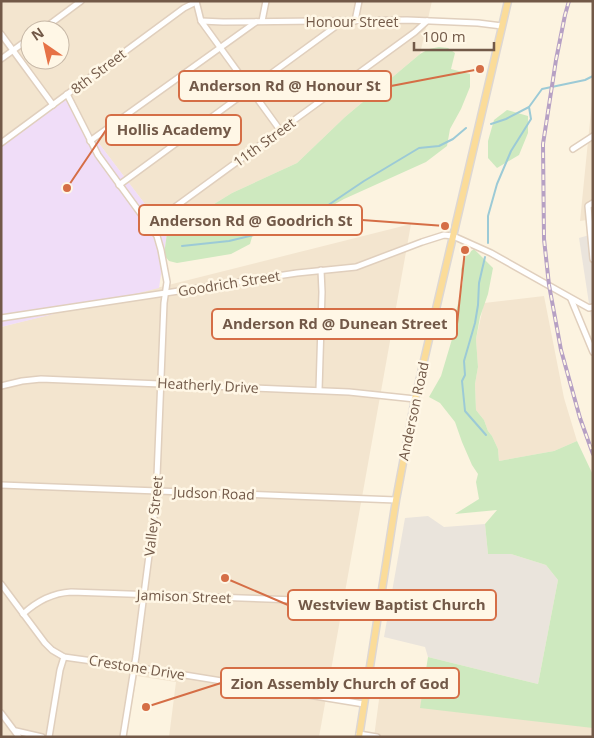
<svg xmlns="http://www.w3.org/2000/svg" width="594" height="738" viewBox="0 0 594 738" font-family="'Open Sans',sans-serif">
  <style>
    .residential { fill: #f3e5cf; fill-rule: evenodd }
    .industrial { fill: #eae4dc }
    .education { fill: #f0ddf8 }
    .green { fill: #cee9bf }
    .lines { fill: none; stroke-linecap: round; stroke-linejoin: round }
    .stream { stroke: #9ccad6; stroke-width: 2 }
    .minor-casing { stroke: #e0cfbd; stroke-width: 8 }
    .major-casing { stroke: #ddd7d3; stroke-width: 9 }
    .minor { stroke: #fff; stroke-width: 5 }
    .major { stroke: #fbdc99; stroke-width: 6 }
    .rail-casing { stroke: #b6a0c4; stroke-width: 4 }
    .rail { stroke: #fff7e6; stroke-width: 2; stroke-dasharray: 5.5; stroke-linecap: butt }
    .labels { text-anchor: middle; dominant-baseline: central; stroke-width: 5; stroke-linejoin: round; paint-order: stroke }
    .street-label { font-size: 14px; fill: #725948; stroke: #fff7e6 }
    .leader { fill: none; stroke: #d56e46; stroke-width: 2 }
    .callout-dot { fill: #d56e46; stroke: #fff7e6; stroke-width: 2 }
    .callout { fill: #fff7e6; stroke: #d56e46; stroke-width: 2 }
    .callout-label { font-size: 15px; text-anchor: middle; font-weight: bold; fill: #725948 }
  </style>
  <rect width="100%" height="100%" fill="#fcf3e0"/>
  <g class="residential">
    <path d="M1,1H432L420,54L345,117L297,163L232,193L167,233L66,100L1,143ZM30,30H60V60H30Z"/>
    <polygon points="593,91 593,219 580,221"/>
    <polygon points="411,224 319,737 169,737 176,682 137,676 126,737 1,737 1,327"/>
    <polygon points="544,296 564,398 577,441 554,451 499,461 498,449 492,436 488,431 484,420 476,410 475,384 478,367 476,339 484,303"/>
    <polygon points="380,692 593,725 593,737 374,737"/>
  </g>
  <g class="industrial">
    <polygon points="593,234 593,330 579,238"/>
    <polygon points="428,516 444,527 485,524 488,554 511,554 546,565 558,580 538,684 428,657 425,647 384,637 405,518"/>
  </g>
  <polygon class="education" points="66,100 167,233 159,288 1,327 1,143"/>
  <g class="green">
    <polygon points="439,47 448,48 455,53 451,69 470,74 470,87 461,109 450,129 447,146 426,162 344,199 310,218 296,215 289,204 256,223 250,244 231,254 177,263 169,261 164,255 167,233 232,193 297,163 345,117 420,54 429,49"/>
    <polygon points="507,110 528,116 528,133 519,155 497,168 488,158 488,141 494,120"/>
    <polygon points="474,249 493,268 488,294 480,317 476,339 478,367 475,384 476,410 484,420 488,431 492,436 498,449 499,461 554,451 577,441 593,475 593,728 420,708 428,657 538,684 558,580 546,565 511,554 488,554 485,524 497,510 455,514 479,499 476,482 478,474 472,465 462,442 455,422 440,403 429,397 441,376 458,319 456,312 463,282 461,269 467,254"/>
  </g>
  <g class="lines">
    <g class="stream">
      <polyline points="491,124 506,119 529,107 542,89 585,80 593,76"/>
      <polyline points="488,243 488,216 497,184 511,151 531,119 529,107"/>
      <polyline points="182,246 229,241 266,232 315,214 364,181 419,148 439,146 453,139 466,128"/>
      <polyline points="485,257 479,283 478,305 475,323 464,361 465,375 462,381 465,411 486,435"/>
    </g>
    <g class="minor-casing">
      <g id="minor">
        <polyline points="196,1 201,21 280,130"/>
        <polyline points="201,21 223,22 407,20 478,23 502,26"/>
        <polyline points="262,21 266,1"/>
        <polyline points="355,21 359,1"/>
        <polyline points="42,30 81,1"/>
        <polyline points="1,34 53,105"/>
        <polyline points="1,59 30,38"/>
        <polyline points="67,94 98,155 157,236 161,250 167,282 164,303 156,501 136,656 123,737"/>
        <polyline points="90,141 256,22"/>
        <polyline points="1,143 184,8 196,2"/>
        <polyline points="573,149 593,136"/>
        <polyline points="119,185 343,21"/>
        <polyline points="593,203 588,206 593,259"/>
        <polyline points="149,226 415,32 427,21"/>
        <polyline points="571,299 593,352"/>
        <polyline points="1,318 297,273 356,267 422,242 444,235 453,236 462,240 491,253 571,298 589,308 593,307"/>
        <polyline points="1,386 22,381 41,379 349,392 415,399"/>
        <polyline points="319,390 322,292 321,270"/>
        <polyline points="1,485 396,500"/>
        <polyline points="1,584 45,643 52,650 64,657 135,667 364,704"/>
        <path d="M23,614C36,602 53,593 71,592L380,603"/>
        <polyline points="1,713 19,737"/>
        <polyline points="16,731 42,737"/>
        <polyline points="359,734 377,737"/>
        <polyline points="49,737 60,670 64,657"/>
      </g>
    </g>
    <g class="major-casing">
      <polyline id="major" points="359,737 396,500 415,399 508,1"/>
    </g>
    <use href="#minor" class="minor"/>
    <use href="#major" class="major"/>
    <g class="rail-casing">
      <polyline id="rail" points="569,1 565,15 556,60 543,144 544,239 549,285 561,350 580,418 593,454"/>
    </g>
    <use href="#rail" class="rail"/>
  </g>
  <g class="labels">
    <g class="street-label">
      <text x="352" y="21">Honour Street</text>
      <text transform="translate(98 71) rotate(-37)">8th Street</text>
      <text transform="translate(264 142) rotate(-36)">11th Street</text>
      <text transform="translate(229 283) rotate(-9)">Goodrich Street</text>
      <text transform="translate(208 385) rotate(3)">Heatherly Drive</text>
      <text transform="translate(413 411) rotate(-78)">Anderson Road</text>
      <text transform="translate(214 493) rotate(2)">Judson Road</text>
      <text transform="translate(153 516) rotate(-84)">Valley Street</text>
      <text transform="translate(184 596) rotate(2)">Jamison Street</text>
      <text transform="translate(137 667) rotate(9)">Crestone Drive</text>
    </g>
  </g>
  <path class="leader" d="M480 69L391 86M67 188L106 130M445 226L362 220M465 250L457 324M225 578L288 605M146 707L221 683"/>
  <g class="callout-dot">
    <circle cx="480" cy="69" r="5"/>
    <circle cx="67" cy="188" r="5"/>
    <circle cx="445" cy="226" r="5"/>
    <circle cx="465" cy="250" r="5"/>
    <circle cx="225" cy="578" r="5"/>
    <circle cx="146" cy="707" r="5"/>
  </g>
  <g class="callout">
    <rect x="179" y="71" width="212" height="30" rx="5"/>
    <rect x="106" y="115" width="135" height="30" rx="5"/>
    <rect x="139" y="205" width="223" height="30" rx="5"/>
    <rect x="212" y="309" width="245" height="30" rx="5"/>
    <rect x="288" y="590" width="208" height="30" rx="5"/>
    <rect x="221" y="668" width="238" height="30" rx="5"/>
  </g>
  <g class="callout-label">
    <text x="285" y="91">Anderson Rd @ Honour St</text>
    <text x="174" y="135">Hollis Academy</text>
    <text x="251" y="226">Anderson Rd @ Goodrich St</text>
    <text x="335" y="329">Anderson Rd @ Dunean Street</text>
    <text x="392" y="610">Westview Baptist Church</text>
    <text x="340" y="689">Zion Assembly Church of God</text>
  </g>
  <rect width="594" height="738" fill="none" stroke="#725948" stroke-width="5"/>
  <g transform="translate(45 45) rotate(326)"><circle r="24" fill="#fff7e6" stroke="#c7b8a7"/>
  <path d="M0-4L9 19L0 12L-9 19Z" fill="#e67246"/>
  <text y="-8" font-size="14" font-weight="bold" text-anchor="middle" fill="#725948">N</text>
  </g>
  <path d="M414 42v8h80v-8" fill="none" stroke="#725948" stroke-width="2.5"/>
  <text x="422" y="42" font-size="15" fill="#725948" stroke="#fff7e6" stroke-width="4" paint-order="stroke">100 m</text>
</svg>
